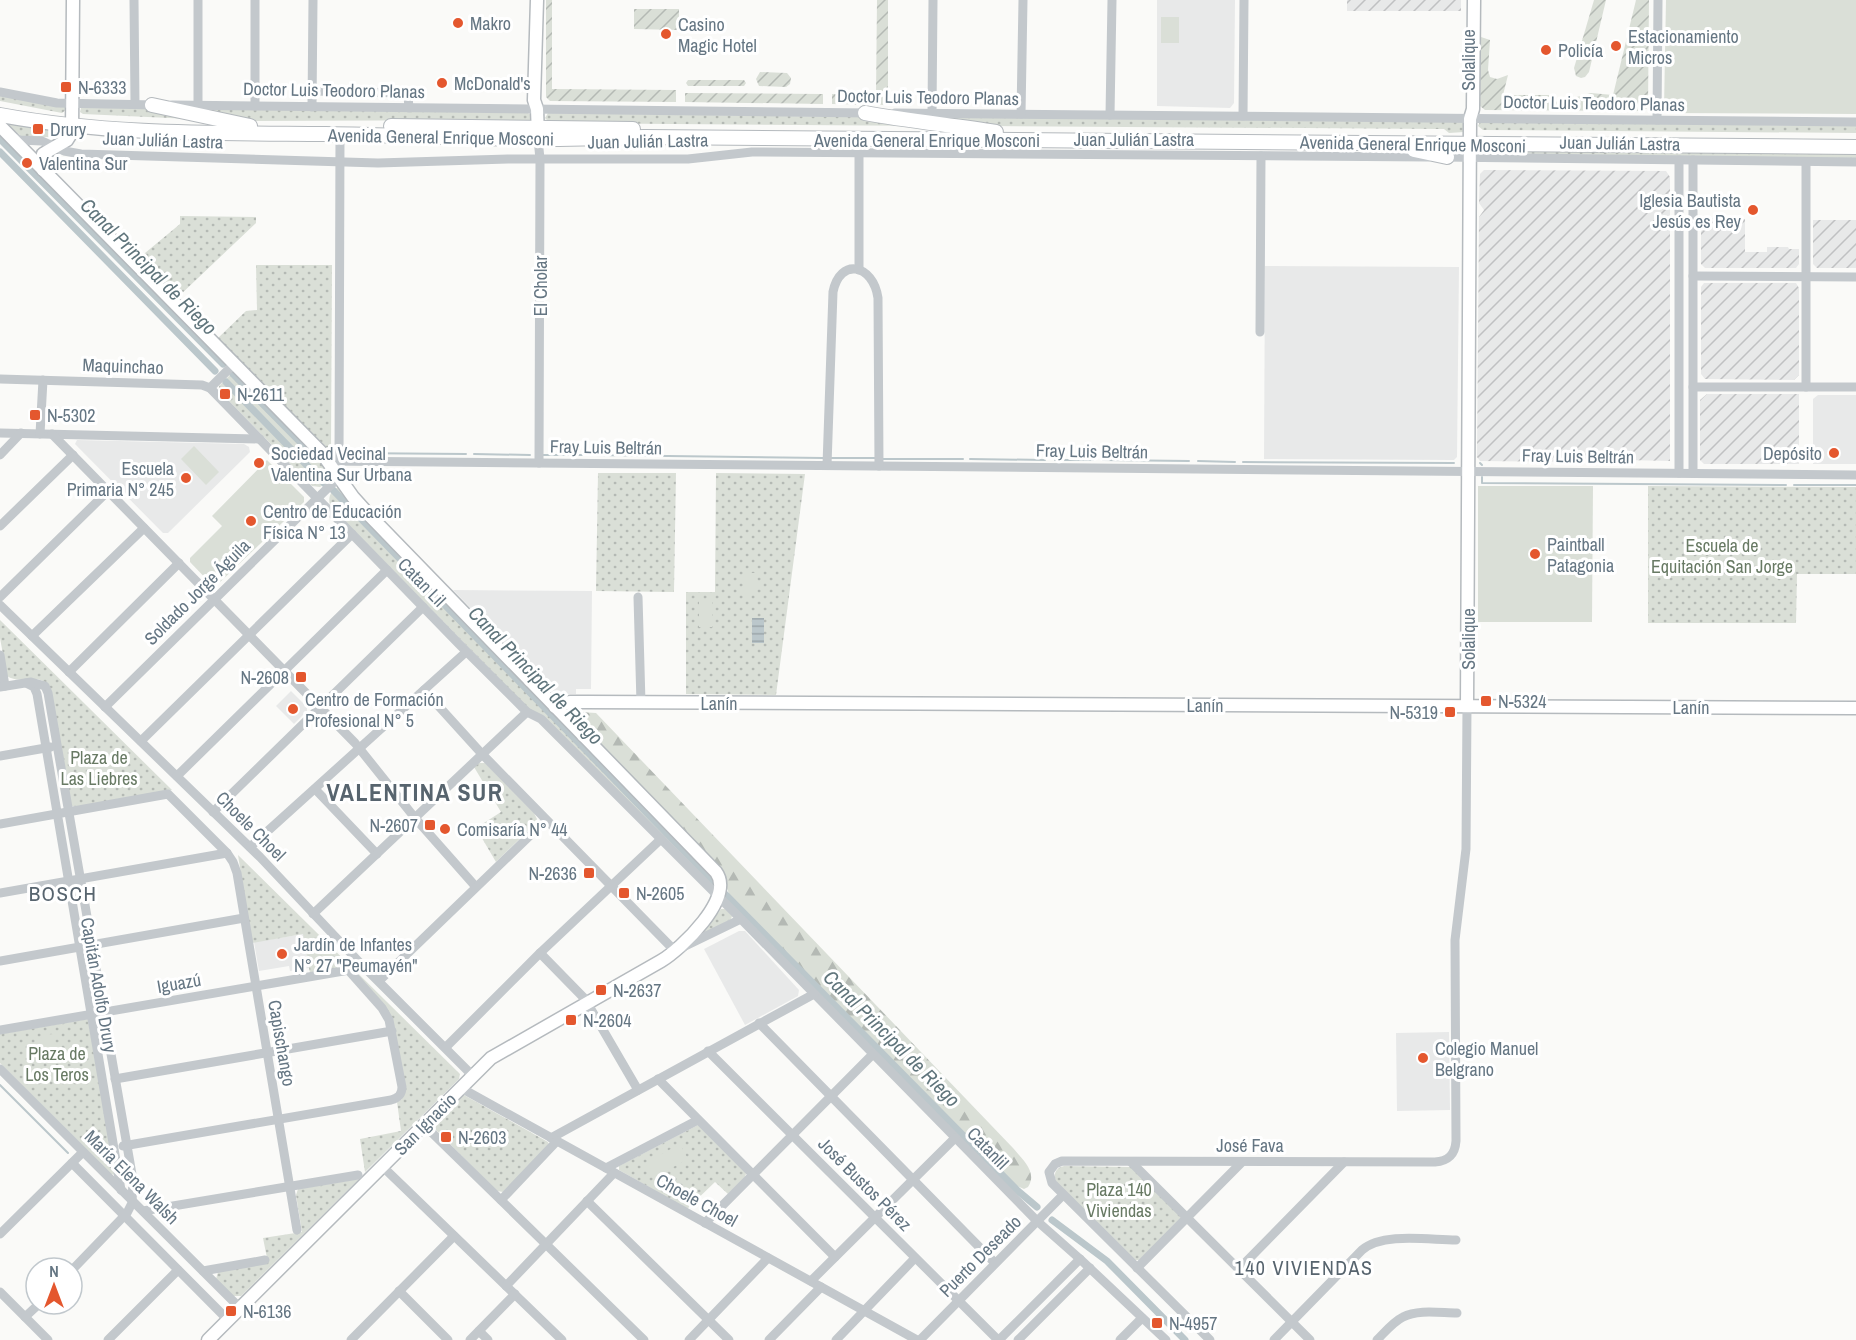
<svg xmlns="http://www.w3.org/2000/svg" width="1856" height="1340" viewBox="0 0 1856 1340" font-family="'Archivo Narrow',sans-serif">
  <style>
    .built { fill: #e8e9e9 }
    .industrial { fill: url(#industrial-furrows) }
    .grass { fill: url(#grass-dots) }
    .forest { fill: url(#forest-firs) }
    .garden { fill: url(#garden-furrows) }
    .pitch { fill: #dadfd7 }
    .water { fill: url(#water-rules) }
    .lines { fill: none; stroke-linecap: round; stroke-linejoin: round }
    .stream { stroke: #bbc7cb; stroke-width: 2 }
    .canal { stroke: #bbc7cb; stroke-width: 7 }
    .major-casing { stroke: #b5babe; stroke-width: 15 }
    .highway-casing { stroke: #b4b9bd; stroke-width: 16 }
    .minor { stroke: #c3c8cc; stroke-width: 9 }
    .major { stroke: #fff; stroke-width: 12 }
    .highway { stroke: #fff; stroke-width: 14 }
    .poi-dot { fill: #e4572e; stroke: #fff; stroke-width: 2 }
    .labels { text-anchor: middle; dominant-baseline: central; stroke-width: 6; stroke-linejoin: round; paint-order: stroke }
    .poi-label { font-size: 18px; fill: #657683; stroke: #fff; text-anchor: start }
    .street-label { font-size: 18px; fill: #657683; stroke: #fff }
    .park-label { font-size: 18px; fill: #687a64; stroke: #fff }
    .water-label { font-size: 20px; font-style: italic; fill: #60757c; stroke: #fff }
    .neighbourhood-label { font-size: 20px; letter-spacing: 1.5px; fill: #57646e; stroke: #fff }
    .quarter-label { font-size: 21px; letter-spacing: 1.5px; fill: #57646e; stroke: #fff }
    .district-label { font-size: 24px; font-weight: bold; letter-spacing: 1.5px; fill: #57646e; stroke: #fff }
  </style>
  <defs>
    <pattern id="industrial-furrows" width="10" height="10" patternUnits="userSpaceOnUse" patternTransform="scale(1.5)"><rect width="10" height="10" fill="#e8e9e9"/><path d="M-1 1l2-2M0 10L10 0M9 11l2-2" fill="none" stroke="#c0c1c2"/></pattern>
    <pattern id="grass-dots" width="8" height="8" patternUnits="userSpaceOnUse" patternTransform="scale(1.5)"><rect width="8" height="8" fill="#dadfd7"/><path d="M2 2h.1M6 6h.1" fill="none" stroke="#b4b9b4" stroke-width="1.8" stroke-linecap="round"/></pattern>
    <pattern id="forest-firs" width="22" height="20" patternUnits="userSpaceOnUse" patternTransform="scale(1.5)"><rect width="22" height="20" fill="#dadfd7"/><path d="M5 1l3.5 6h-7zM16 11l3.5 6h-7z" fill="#b4b9b4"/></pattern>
    <pattern id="garden-furrows" width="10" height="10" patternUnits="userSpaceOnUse" patternTransform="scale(1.5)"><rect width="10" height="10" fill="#dadfd7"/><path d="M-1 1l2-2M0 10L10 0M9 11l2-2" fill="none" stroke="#b4b9b4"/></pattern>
    <pattern id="water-rules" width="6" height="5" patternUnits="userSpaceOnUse" patternTransform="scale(1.5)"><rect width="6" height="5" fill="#bbc7cb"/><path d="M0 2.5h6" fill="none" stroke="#9ca6aa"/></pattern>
  </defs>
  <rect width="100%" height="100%" fill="#fafaf8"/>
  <g class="built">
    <polygon points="1157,0 1235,0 1234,103 1230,108 1157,106"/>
    <polygon points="1265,266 1459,267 1457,457 1454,460 1264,459"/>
    <polygon points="1818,395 1856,395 1856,464 1813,464 1813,399"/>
    <polygon points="77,440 244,444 249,447 250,452 168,533 163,533 75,444"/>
    <polygon points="453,590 592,591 591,689 576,689 576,694 554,694"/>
    <polygon points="291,691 307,707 307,711 294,724 276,706"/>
    <polygon points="739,931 745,931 799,990 798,996 745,1025 704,949"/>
    <polygon points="304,934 309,968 290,971 289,966 259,971 254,942"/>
    <polygon points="1449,1032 1450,1110 1397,1111 1396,1033"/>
  </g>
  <g class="industrial">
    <rect x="1347" y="0" width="114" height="11"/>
    <polygon points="1484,170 1666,171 1670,177 1670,461 1581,459 1581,462 1480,461 1477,457 1479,217 1484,210 1479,203 1480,174"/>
    <polygon points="1701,218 1745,219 1745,252 1767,252 1767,247 1788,247 1789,249 1799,249 1799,264 1796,268 1705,268 1701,264"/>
    <polygon points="1813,220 1856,220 1856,268 1817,268 1813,264"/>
    <polygon points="1704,283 1796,283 1799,288 1799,375 1794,380 1705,379 1701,374 1701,287"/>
    <polygon points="1707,394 1799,394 1799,464 1704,464 1700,460 1700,400"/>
  </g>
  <g class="grass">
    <polygon points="0,94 66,107 67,109 62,113 0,101"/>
    <polygon points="81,108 151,108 191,119 83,114 80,112"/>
    <polygon points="172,108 528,113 531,115 532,120 530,123 515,124 511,120 249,121"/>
    <polygon points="548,113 865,117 940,126 550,123 545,118"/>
    <polygon points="903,117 1464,122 1464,132 1449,133 1444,129 983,126"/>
    <polygon points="7,121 64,130 64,133 60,137 22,137 7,124"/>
    <polygon points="1480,122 1856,126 1856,133 1483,130 1478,126"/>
    <polygon points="1480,151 1856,153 1856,159 1481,153"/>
    <polygon points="180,216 256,217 256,223 178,297 139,258 180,224"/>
    <polygon points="256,265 332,265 331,447 328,449 218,338 246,311 257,310"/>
    <polygon points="233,372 235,372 319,456 327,473 325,484 320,487 312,486 220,392 219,386"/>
    <polygon points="598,473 676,473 674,592 596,591"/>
    <polygon points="716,473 805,474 776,695 686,694 686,592 715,592"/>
    <polygon points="1648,486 1856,487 1856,574 1797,574 1796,623 1648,623"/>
    <path d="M339,487L713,873L714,884H711L528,708L331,507C327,499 330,490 339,487Z"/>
    <path d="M0,620L172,790L79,807L71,806L45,682C33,675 18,684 7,676L0,638Z"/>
    <polygon points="479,763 485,763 534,813 537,819 534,825 496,862 476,828 501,812 474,767"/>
    <polygon points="238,855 460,1074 459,1079 365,1172 360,1139 401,1131 397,1102 402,1099 395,1031 350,973 310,973 303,934 252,943"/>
    <polygon points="721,909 725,909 732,916 731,919 706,933 704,932"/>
    <polygon points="88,1019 115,1175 111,1174 0,1063 0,1034"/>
    <polygon points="464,1095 548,1142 549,1145 503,1192 497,1191 434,1128 435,1121 460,1096"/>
    <polygon points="698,1125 744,1170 746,1174 744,1179 728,1194 715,1182 687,1209 619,1170 619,1166"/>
    <path d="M1064,1166L1131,1167L1181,1217L1180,1221L1139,1260H1135L1057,1183C1053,1176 1054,1168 1064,1166Z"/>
    <polygon points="359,1179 241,1296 233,1296 216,1279 218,1272 268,1263 263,1238 302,1232 296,1195 298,1189"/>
  </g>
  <path class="forest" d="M580,712L596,713L1013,1148C1022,1159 1038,1172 1028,1187L1024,1189L1017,1186L729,894L725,882L579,724L577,718Z"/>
  <g class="garden">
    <polygon points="546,0 552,0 552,89 676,90 676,102 550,101 546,97"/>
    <polygon points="877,0 888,0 888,105 832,104 832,94 876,95"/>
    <polygon points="1594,0 1606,0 1589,72 1585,77 1581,78 1576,76 1574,68"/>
    <polygon points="1636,0 1649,0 1648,107 1643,111 1485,110 1480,106 1481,37 1490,40 1488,70 1490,77 1497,79 1508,75 1503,95 1549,95 1551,101 1559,102 1591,93 1613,95"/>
    <polygon points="634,9 679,9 679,30 634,29"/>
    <polygon points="760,72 787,73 791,78 790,84 786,87 759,86 756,79"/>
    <polygon points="688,80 744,80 746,83 744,86 688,86 686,83"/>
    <polygon points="685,93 823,94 823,104 685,102"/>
  </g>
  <g class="pitch">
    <polygon points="1666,0 1856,0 1856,114 1667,113 1664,108"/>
    <rect x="1161" y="17" width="18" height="26"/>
    <polygon points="194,446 219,472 206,485 181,459"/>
    <polygon points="267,460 304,497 304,502 217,585 213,586 190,562 190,558 222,526 212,516"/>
    <polygon points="1478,486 1593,486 1592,622 1478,622"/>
    <rect x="743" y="573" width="13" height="21"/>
    <rect x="699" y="600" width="13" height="27"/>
    <polygon points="54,1034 56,1062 42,1063 41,1035"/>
    <polygon points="680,1144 688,1159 653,1178 645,1163"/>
  </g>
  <rect class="water" x="752" y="618" width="12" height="25"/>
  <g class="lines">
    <g class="stream">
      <polyline points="345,453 466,454"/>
      <polyline points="474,454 530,455"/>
      <polyline points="542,455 582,455"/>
      <polyline points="591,455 823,458"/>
      <polyline points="831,458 876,458"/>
      <polyline points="883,459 963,459"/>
      <polyline points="970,459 1045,460"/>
      <polyline points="1055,460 1093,460"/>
      <polyline points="1103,460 1189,461"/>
      <polyline points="1198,461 1235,462"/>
      <polyline points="1243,462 1454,463"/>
      <polyline points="1480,463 1482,465"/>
      <polyline points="1482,477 1482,483 1786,485"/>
      <polyline points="1794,485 1856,485"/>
      <polyline points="0,1085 68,1153"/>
    </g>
    <g class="canal">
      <polyline points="0,139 223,364"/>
      <polyline points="0,152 215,371"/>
      <polyline points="233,374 316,458"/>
      <polyline points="226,382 325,484"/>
      <polyline points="333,490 715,883"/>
      <polyline points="723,892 1018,1191 1037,1207"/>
      <polyline points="1052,1220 1107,1261 1185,1340"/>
    </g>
    <g class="major-casing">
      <g id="major">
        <polyline points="537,0 534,100 537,109 538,136"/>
        <path d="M0,126L321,452L353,497L371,517L716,872C735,898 681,949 661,961L491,1058L208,1340"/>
        <polyline points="43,170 41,163 43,154 67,140 72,132 73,0"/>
        <polyline points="1467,706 1470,119 1473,109 1474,0"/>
        <polyline points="555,707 570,702 586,702 1856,708"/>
      </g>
    </g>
    <g class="highway-casing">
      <g id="highway">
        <polyline points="152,105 250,126"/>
        <path d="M865,113C908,121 952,125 996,132"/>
        <path d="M0,115C108,135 217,133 326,134C397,135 468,139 540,139C574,139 609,138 644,137L1856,147"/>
        <polyline points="391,126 633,129"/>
        <polyline points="1414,150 1447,157"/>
      </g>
    </g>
    <g class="minor">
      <polyline points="134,0 135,104"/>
      <polyline points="312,91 404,93 408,96 409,108"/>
      <polyline points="0,92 57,103 156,105"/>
      <polyline points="172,105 870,113"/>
      <polyline points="198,105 198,0"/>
      <polyline points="255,106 255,0"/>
      <polyline points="312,107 313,0"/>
      <polyline points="895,113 1856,122"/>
      <polyline points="932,113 933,0"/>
      <polyline points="1021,114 1023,0"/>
      <polyline points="1110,115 1112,0"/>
      <polyline points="1243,116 1244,0"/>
      <polyline points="1657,120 1658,0"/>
      <polyline points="12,137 20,140 42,141 64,151 81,154 378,163 508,159 688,159 752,152 1428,157"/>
      <polyline points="538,139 540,159 539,463"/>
      <polyline points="1441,157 1856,162"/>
      <polyline points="1679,160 1679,473"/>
      <polyline points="1806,162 1806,387"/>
      <polyline points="859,270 859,153"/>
      <polyline points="1693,276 1856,277"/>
      <polyline points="1260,332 1261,156"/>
      <polyline points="0,379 202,385 210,388 459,644 527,712 541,719 741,919 1037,1221 1080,1259 1166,1340"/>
      <polyline points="1693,387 1856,387"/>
      <polyline points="210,388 234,364"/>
      <polyline points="0,433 260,439"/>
      <polyline points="40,434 43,380"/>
      <polyline points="52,434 355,743 415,818 476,887"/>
      <polyline points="0,455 21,433"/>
      <polyline points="328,461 1856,475"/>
      <polyline points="339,461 340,134"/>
      <path d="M827,465L833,292C840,257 873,264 878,298L879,466"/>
      <polyline points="1693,473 1693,160"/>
      <polyline points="0,526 73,455"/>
      <polyline points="0,597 108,491"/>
      <polyline points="638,597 641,703"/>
      <polyline points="0,605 260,857 361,964 473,1076"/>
      <polyline points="32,636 144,528"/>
      <polyline points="0,655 5,686"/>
      <polyline points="69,672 179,563"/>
      <polyline points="26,683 34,687 37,694 121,1190"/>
      <polyline points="0,687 31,682 45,686 48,693 133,1180 132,1203 127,1213 72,1270"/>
      <polyline points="424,690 482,754 675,951 741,919"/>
      <polyline points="105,707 339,477"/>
      <polyline points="141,741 352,534"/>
      <polyline points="0,756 51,747"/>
      <polyline points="177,776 387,570"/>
      <polyline points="315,789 377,854"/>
      <polyline points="213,812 423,607"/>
      <polyline points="0,824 168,794 227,853 233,862 237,873 297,1230"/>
      <polyline points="250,847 466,652"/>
      <polyline points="0,893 227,853"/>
      <polyline points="313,914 527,712"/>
      <polyline points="540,953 585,999 638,1090"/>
      <polyline points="0,961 244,918"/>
      <polyline points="379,981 546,820"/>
      <polyline points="759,1023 995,1263"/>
      <polyline points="0,1030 355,969"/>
      <polyline points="446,1047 540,953 661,839"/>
      <polyline points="708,1051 998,1340"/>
      <polyline points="0,1069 240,1308"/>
      <polyline points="115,1079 392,1031"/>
      <polyline points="658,1079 835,1257"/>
      <polyline points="461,1088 917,1340"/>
      <polyline points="424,1125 644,1340"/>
      <polyline points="551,1138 814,994"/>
      <path d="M123,1146L391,1100C398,1098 402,1095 402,1087L389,1020L382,1008L350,972"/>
      <polyline points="1131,1162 1310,1340"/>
      <polyline points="72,1163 228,1320"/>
      <polyline points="383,1167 562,1340"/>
      <polyline points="606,1168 698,1120"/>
      <polyline points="501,1200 557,1141"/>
      <polyline points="587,1201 729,1340"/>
      <polyline points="143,1211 358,1175"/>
      <polyline points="705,1223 873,1054"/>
      <polyline points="0,1234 83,1152"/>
      <polyline points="1137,1268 1242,1162"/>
      <polyline points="1239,1269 1344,1162"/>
      <polyline points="203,1271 265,1260"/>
      <polyline points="811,1281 955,1138"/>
      <polyline points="506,1286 614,1173"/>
      <polyline points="399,1291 448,1340"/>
      <polyline points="0,1292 48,1340"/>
      <polyline points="25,1317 39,1304"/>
      <polyline points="479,1331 488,1340"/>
      <polyline points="108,1340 178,1270"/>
      <polyline points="351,1340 454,1236"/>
      <polyline points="470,1340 515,1294"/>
      <polyline points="689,1340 768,1258"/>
      <polyline points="769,1340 821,1287"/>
      <polyline points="836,1340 915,1258"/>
      <polyline points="920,1340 1063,1195"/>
      <polyline points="999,1340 1080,1259"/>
      <polyline points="1018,1340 1090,1268"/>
      <polyline points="1120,1340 1142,1318"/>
      <path d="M1210,1340L1052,1183L1049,1172L1055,1164L1062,1161L1435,1162C1448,1161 1455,1155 1456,1141L1455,940L1466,849L1467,706"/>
      <path d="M1274,1340L1362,1250C1383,1232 1429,1240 1456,1240"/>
      <path d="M1377,1340C1385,1332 1393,1322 1403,1317C1418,1309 1441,1313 1457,1313"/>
    </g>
    <use href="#major" class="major"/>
    <use href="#highway" class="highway"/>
  </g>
  <g class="poi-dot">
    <circle cx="458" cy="23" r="6"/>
    <circle cx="666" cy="34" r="6"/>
    <circle cx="1616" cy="46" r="6"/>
    <circle cx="1546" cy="50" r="6"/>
    <circle cx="442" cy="83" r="6"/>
    <rect x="60" y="81" width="12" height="12" rx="3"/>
    <rect x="32" y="123" width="12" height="12" rx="3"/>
    <circle cx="27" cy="163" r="6"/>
    <circle cx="1753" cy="210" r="6"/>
    <rect x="219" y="388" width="12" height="12" rx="3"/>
    <rect x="29" y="409" width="12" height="12" rx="3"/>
    <circle cx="1834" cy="453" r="6"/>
    <circle cx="259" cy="463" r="6"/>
    <circle cx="186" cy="478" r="6"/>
    <circle cx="251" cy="521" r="6"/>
    <circle cx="1535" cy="554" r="6"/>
    <rect x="295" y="671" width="12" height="12" rx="3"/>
    <rect x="1480" y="695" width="12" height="12" rx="3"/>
    <circle cx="293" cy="709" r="6"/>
    <rect x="1444" y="706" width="12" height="12" rx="3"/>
    <rect x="424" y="819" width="12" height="12" rx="3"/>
    <circle cx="445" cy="829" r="6"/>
    <rect x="583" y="867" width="12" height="12" rx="3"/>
    <rect x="618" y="887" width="12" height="12" rx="3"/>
    <circle cx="282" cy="954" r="6"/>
    <rect x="595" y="984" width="12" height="12" rx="3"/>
    <rect x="565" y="1014" width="12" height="12" rx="3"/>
    <circle cx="1423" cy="1058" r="6"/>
    <rect x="440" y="1131" width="12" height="12" rx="3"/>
    <rect x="225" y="1305" width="12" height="12" rx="3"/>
    <rect x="1151" y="1317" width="12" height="12" rx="3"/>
  </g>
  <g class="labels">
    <g class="poi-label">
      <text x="470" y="23">Makro</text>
      <text x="678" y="24">Casino<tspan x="678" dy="21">Magic Hotel</tspan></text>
      <text x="1628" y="36">Estacionamiento<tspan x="1628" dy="21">Micros</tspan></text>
      <text x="1558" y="50">Policía</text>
      <text x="454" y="83">McDonald's</text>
      <text x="78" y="87">N-6333</text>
      <text x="50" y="129">Drury</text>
      <text x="39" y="163">Valentina Sur</text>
      <text x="1741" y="200" text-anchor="end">Iglesia Bautista<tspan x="1741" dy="21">Jesús es Rey</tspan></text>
      <text x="237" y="394">N-2611</text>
      <text x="47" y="415">N-5302</text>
      <text x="271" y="453">Sociedad Vecinal<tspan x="271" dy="21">Valentina Sur Urbana</tspan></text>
      <text x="1822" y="453" text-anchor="end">Depósito</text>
      <text x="174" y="468" text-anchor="end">Escuela<tspan x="174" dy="21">Primaria N° 245</tspan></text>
      <text x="263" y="511">Centro de Educación<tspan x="263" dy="21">Física N° 13</tspan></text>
      <text x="1547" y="544">Paintball<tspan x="1547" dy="21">Patagonia</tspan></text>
      <text x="289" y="677" text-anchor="end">N-2608</text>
      <text x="305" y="699">Centro de Formación<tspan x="305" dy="21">Profesional N° 5</tspan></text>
      <text x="1498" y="701">N-5324</text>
      <text x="1438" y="712" text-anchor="end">N-5319</text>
      <text x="418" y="825" text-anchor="end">N-2607</text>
      <text x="457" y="829">Comisaría N° 44</text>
      <text x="577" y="873" text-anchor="end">N-2636</text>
      <text x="636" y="893">N-2605</text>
      <text x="294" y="944">Jardín de Infantes<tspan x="294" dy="21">N° 27 "Peumayén"</tspan></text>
      <text x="613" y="990">N-2637</text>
      <text x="583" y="1020">N-2604</text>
      <text x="1435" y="1048">Colegio Manuel<tspan x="1435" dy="21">Belgrano</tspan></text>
      <text x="458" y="1137">N-2603</text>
      <text x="243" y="1311">N-6136</text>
      <text x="1169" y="1323">N-4957</text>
    </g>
    <g class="street-label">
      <text transform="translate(1468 60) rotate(-90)">Solalique</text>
      <text transform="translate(334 90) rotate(1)">Doctor Luis Teodoro Planas</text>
      <text transform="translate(928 97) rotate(1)">Doctor Luis Teodoro Planas</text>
      <text transform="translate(1594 103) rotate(1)">Doctor Luis Teodoro Planas</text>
      <text transform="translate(441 137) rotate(1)">Avenida General Enrique Mosconi</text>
      <text x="1134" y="139">Juan Julián Lastra</text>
      <text transform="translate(163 140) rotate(2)">Juan Julián Lastra</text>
      <text x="927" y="140">Avenida General Enrique Mosconi</text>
      <text transform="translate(648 141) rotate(-1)">Juan Julián Lastra</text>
      <text transform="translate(1620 143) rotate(1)">Juan Julián Lastra</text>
      <text transform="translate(1413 144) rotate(1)">Avenida General Enrique Mosconi</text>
      <text transform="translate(540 286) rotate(-90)">El Cholar</text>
      <text transform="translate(123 366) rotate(2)">Maquinchao</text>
      <text transform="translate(606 447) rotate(1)">Fray Luis Beltrán</text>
      <text transform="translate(1092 451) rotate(1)">Fray Luis Beltrán</text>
      <text transform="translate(1578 456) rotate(1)">Fray Luis Beltrán</text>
      <text transform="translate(422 582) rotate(46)">Catan Lil</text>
      <text transform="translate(197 592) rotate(-45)">Soldado Jorge Águila</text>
      <text transform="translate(1468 639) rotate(-90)">Solalique</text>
      <text x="719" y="703">Lanín</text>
      <text x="1205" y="705">Lanín</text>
      <text x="1691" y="707">Lanín</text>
      <text transform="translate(251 826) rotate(45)">Choele Choel</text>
      <text transform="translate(179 983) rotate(-10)">Iguazú</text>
      <text transform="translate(99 985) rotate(80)">Capitán Adolfo Drury</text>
      <text transform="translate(282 1043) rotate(80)">Capischango</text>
      <text transform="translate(425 1124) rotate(-45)">San Ignacio</text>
      <text x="1250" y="1145">José Fava</text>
      <text transform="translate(988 1148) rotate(46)">Catanlil</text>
      <text transform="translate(132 1177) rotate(45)">María Elena Walsh</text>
      <text transform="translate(865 1184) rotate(45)">José Bustos Pérez</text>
      <text transform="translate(697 1200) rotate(29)">Choele Choel</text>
      <text transform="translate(980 1256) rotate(-45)">Puerto Deseado</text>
    </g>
    <g class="park-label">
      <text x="1722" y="545">Escuela de<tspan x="1722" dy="21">Equitación San Jorge</tspan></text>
      <text x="99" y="757">Plaza de<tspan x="99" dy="21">Las Liebres</tspan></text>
      <text x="57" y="1053">Plaza de<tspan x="57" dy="21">Los Teros</tspan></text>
      <text x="1119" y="1189">Plaza 140<tspan x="1119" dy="21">Viviendas</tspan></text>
    </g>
    <g class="water-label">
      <text transform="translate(149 266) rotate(45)">Canal Principal de Riego</text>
      <text transform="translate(536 675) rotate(46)">Canal Principal de Riego</text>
      <text transform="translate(892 1038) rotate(45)">Canal Principal de Riego</text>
    </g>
    <g class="neighbourhood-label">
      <text x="1304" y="1267">140 VIVIENDAS</text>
    </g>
    <g class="quarter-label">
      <text x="63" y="893">BOSCH</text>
    </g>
    <g class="district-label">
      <text x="415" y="792">VALENTINA SUR</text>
    </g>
  </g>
  <g transform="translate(54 1286)"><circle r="28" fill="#ffffff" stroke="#c1c8cd" stroke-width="1.5"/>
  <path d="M0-4.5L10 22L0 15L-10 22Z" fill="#e4572e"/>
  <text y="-9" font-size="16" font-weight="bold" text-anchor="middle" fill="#657683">N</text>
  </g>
</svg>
